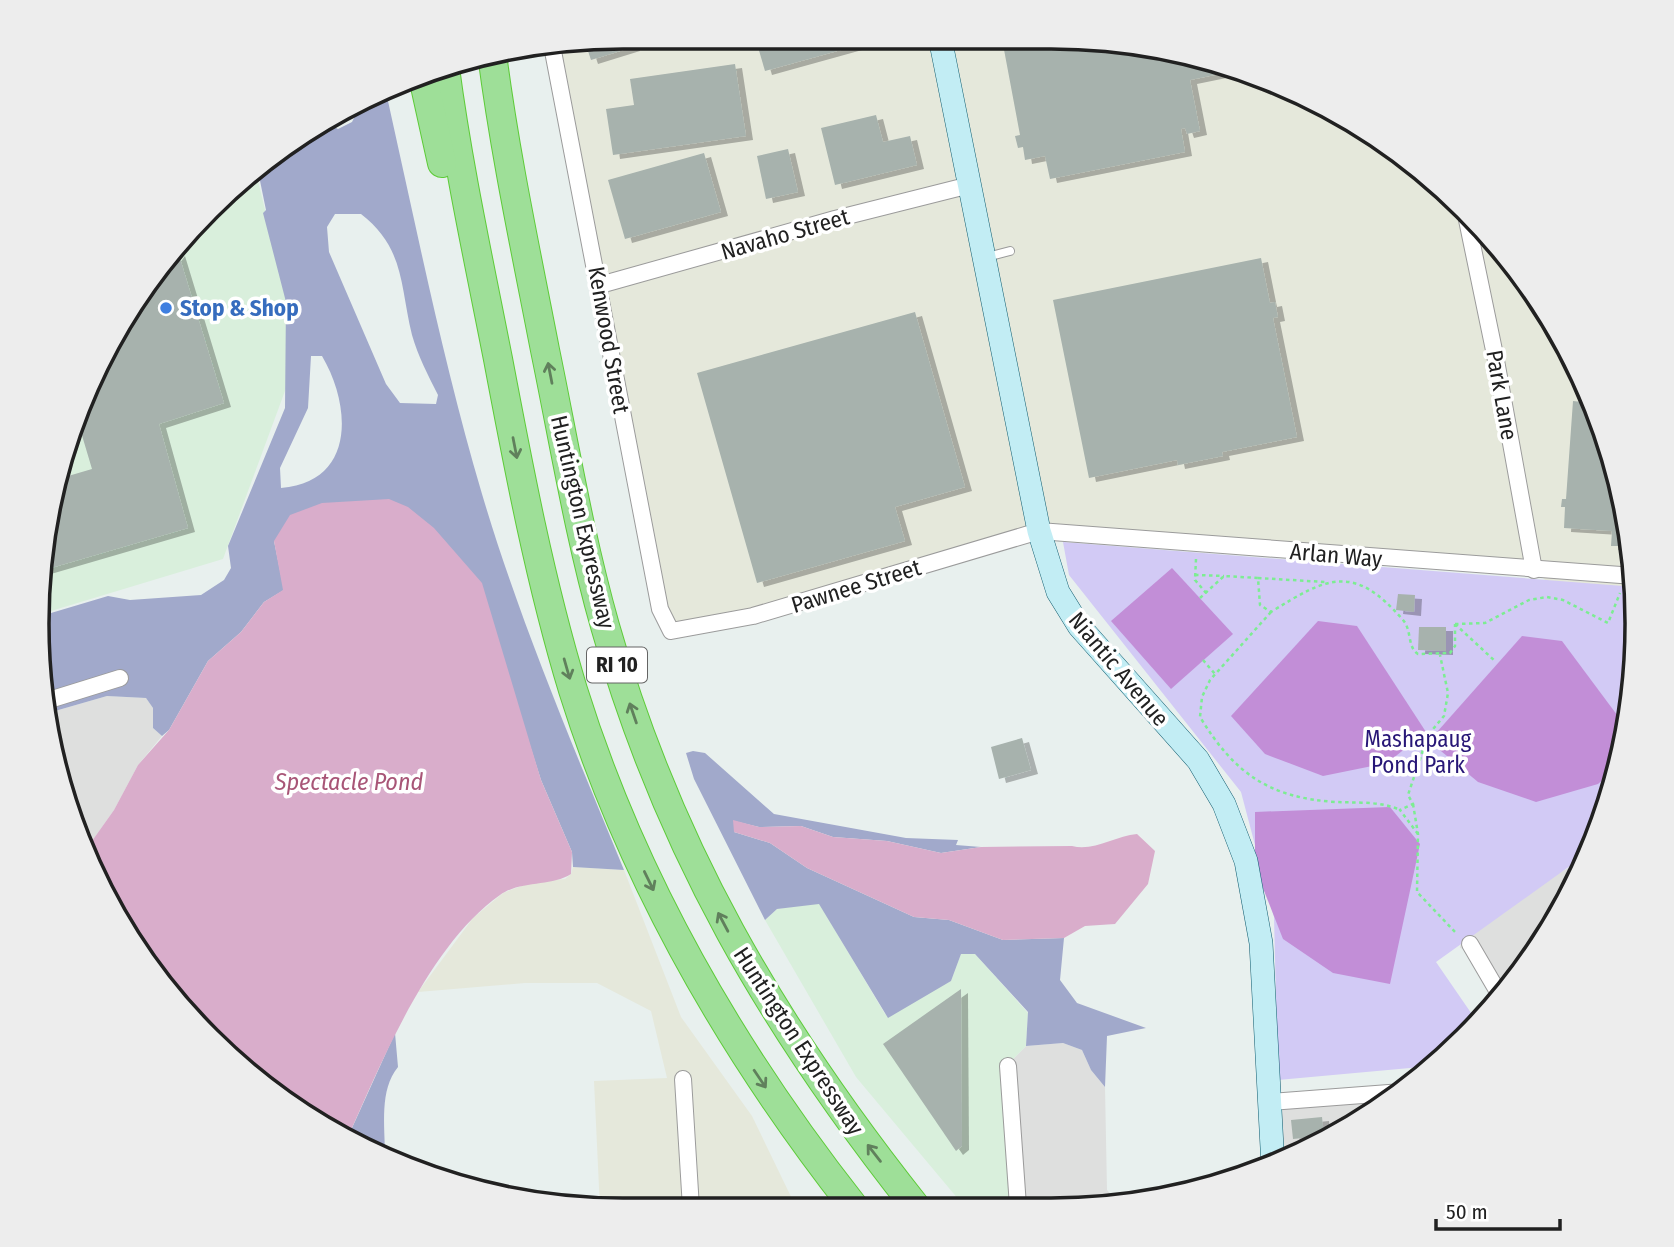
<svg xmlns="http://www.w3.org/2000/svg" width="1674" height="1247" viewBox="0 0 1674 1247" font-family="'Fira Sans Condensed',sans-serif">
  <style>
    .residential { fill: #dedfde }
    .commercial { fill: #d9efdc }
    .industrial { fill: #e5e8db }
    .forest { fill: #a1a9cb; fill-rule: evenodd }
    .park { fill: #d2caf5 }
    .pitch { fill: #c28ed7 }
    .water { fill: #d9adcb }
    .building { fill: #a7b2ad; filter: url(#shadow) }
    .lines { fill: none; stroke-linecap: round; stroke-linejoin: round }
    .lane-casing { stroke: #9b9b9b; stroke-width: 10 }
    .street-casing { stroke: #9b9b9b; stroke-width: 18 }
    .secondary-casing { stroke: #105c6f; stroke-width: 24 }
    .highway-casing { stroke: #5dcb38; stroke-width: 30 }
    .path { stroke: #7ced92; stroke-width: 2.5; stroke-dasharray: 3.5 3.5; stroke-linecap: butt }
    .lane { stroke: #fff; stroke-width: 8 }
    .street { stroke: #fff; stroke-width: 16 }
    .secondary { stroke: #c2edf4; stroke-width: 23 }
    .highway { stroke: #9edf98; stroke-width: 28 }
    .oneway { stroke: #60805c }
    .shop-dot { fill: #3f7fe0; stroke: #fff; stroke-width: 2.5 }
    .labels { text-anchor: middle; dominant-baseline: central; stroke-width: 7; stroke-linejoin: round; paint-order: stroke }
    .shield { fill: #fff; stroke: #646464; stroke-width: 2 }
    .shield-label { font-size: 21px; font-weight: bold; fill: #212121 }
    .street-label { font-size: 23px; fill: #212121; stroke: #fff }
    .shop-label { font-size: 23px; font-weight: bold; fill: #366cbe; stroke: #fff; text-anchor: start }
    .park-label { font-size: 23px; fill: #281777; stroke: #fff }
    .water-label { font-size: 24px; font-style: italic; fill: #a85577; stroke: #fff }
    .rim { fill: none; stroke: #212121; stroke-width: 3.5 }
  </style>
  <defs>
    <filter id="shadow"><feDropShadow dx="7" dy="4" stdDeviation="0" flood-color="#0004"/></filter>
  </defs>
  <rect width="100%" height="100%" fill="#e8f0ee"/>
  <g class="residential">
    <polygon points="107,696 146,698 153,708 153,728 162,736 138,765 114,810 87,848 68,812 48,713"/>
    <polygon points="1584,860 1558,917 1502,997 1471,950 1460,948 1463,936 1522,892"/>
    <polygon points="1063,1043 1082,1050 1091,1070 1105,1087 1107,1190 1121,1205 1018,1206 1011,1061 1026,1046"/>
    <polygon points="1405,1091 1275,1166 1273,1100"/>
  </g>
  <g class="commercial">
    <polygon points="256,172 299,353 223,559 41,614 48,509 97,364 208,209"/>
    <polygon points="819,903 885,1014 951,981 961,954 975,954 1028,1013 1026,1046 1011,1061 1018,1206 964,1206 856,1077 765,920 777,909"/>
  </g>
  <g class="industrial">
    <polygon points="624,37 1088,38 1202,57 1377,136 1516,267 1577,364 1617,472 1636,595 1555,589 1532,568 1043,530 762,613 666,623 553,46"/>
    <polygon points="573,867 624,870 681,1017 752,1116 796,1207 600,1209 594,1081 667,1078 651,1011 597,983 525,983 418,992 473,918 503,893 532,882 565,879 571,874"/>
  </g>
  <g class="forest">
    <path d="M386,92C416,226 443,362 482,494C520,622 573,746 624,870L573,867L572,852L541,780L510,683L274,541L284,590L264,602L241,632L208,661L169,730L162,736L153,728V708L146,698L107,696L48,713L38,662L41,616L108,596L130,600L201,595L224,580L231,568L228,546L285,408L286,302L263,213L266,210L258,171L327,117L329,124L338,129L352,122L362,102ZM335,214H361C405,248 400,286 412,335C418,356 428,375 438,395L436,404L400,403L386,384L329,252L327,227ZM311,356H322C352,407 355,482 281,488L280,468L308,408Z"/>
    <polygon points="693,751 705,753 774,814 906,838 958,840 956,845 981,847 941,853 887,841 833,837 801,826 759,827 734,821 734,832 770,843 807,868 914,917 949,920 1003,940 1064,938 1060,980 1077,1003 1146,1028 1107,1036 1105,1087 1091,1070 1082,1050 1063,1043 1026,1046 1028,1012 975,954 961,954 951,981 888,1018 819,904 777,909 765,920 694,779 686,753"/>
    <path d="M395,1033L398,1067C379,1090 385,1126 385,1155L347,1139Z"/>
  </g>
  <polygon class="park" points="1063,542 1636,587 1632,700 1606,812 1588,853 1436,962 1478,1023 1432,1066 1278,1080 1274,917 1241,792 1069,575"/>
  <g class="pitch">
    <polygon points="1172,568 1233,634 1171,689 1111,621"/>
    <polygon points="1318,621 1357,626 1426,732 1387,763 1323,776 1265,754 1231,716"/>
    <polygon points="1522,636 1562,641 1626,727 1617,767 1598,784 1536,802 1478,782 1429,741"/>
    <polygon points="1390,807 1420,844 1390,984 1333,973 1283,939 1255,868 1255,812"/>
  </g>
  <g class="water">
    <path d="M389,499L408,507L434,528L482,583L541,780L572,852L571,874C551,887 521,880 500,895C429,945 382,1061 347,1139L330,1132L237,1065L158,980L87,848L114,810L138,765L169,730L208,661L241,632L264,602L283,590L274,541L290,515L322,503Z"/>
    <path d="M733,820L759,827L801,826L833,837L887,841L941,853L981,847L1072,846C1093,852 1115,836 1137,834L1155,851L1148,884L1115,924L1085,926L1064,938L1003,940L949,920L914,917L807,868L770,843L734,832Z"/>
  </g>
  <g class="building">
    <polygon points="630,37 633,47 591,60 585,42"/>
    <polygon points="755,37 884,37 884,38 765,71"/>
    <polygon points="1088,38 1202,57 1234,71 1190,80 1200,131 1187,134 1185,128 1181,129 1185,152 1050,179 1045,156 1025,160 1023,147 1018,148 1015,136 1020,135 1002,39"/>
    <polygon points="735,64 746,136 613,155 606,109 634,105 630,79"/>
    <polygon points="876,115 883,142 910,136 917,165 835,185 821,128"/>
    <polygon points="788,149 798,192 766,199 757,156"/>
    <polygon points="704,153 721,212 625,239 608,180"/>
    <polygon points="178,252 224,403 159,424 188,528 44,570 48,509 58,479 92,469 78,422 97,364"/>
    <polygon points="1261,258 1270,303 1275,302 1278,317 1273,318 1297,437 1222,452 1223,456 1178,465 1177,460 1089,478 1053,300"/>
    <polygon points="915,312 965,487 895,507 905,541 757,583 697,373"/>
    <polygon points="1573,401 1591,403 1617,472 1627,531 1625,546 1611,546 1612,531 1564,528 1565,507 1561,507 1562,499 1566,499"/>
    <polygon points="1398,594 1415,595 1414,612 1396,610"/>
    <polygon points="1419,627 1446,627 1446,651 1418,650"/>
    <polygon points="1022,738 1031,770 999,779 991,747"/>
    <polygon points="961,989 962,1146 956,1151 883,1044"/>
    <polygon points="1322,1117 1324,1136 1293,1139 1291,1120"/>
  </g>
  <g class="lines">
    <g class="lane-casing">
      <polyline id="lane" points="987,257 1010,251"/>
    </g>
    <g class="street-casing">
      <g id="street">
        <polyline points="552,46 660,609 671,631 753,616 1039,531 1634,576"/>
        <polyline points="1467,220 1495,355 1534,570"/>
        <polyline points="600,285 835,219 970,185"/>
        <polyline points="46,701 120,678"/>
        <polyline points="1470,944 1501,997"/>
        <polyline points="1008,1066 1018,1206"/>
        <polyline points="683,1079 691,1208"/>
        <polyline points="1270,1102 1402,1092"/>
      </g>
    </g>
    <g class="secondary-casing">
      <polyline id="secondary" points="940,38 1039,531 1058,592 1079,626 1198,760 1224,804 1246,861 1261,943 1273,1166"/>
    </g>
    <g class="highway-casing">
      <g id="highway">
        <path d="M492,54C505,154 526,252 545,350C564,442 579,535 605,626C668,848 773,1027 916,1207"/>
        <path d="M445,68C458,166 479,262 498,359C519,470 540,581 573,690C632,879 732,1052 854,1207"/>
        <polyline points="423,77 442,163"/>
      </g>
    </g>
    <g class="path">
      <polyline points="1196,559 1195,580 1207,594"/>
      <polyline points="1195,575 1224,576"/>
      <polyline points="1258,578 1325,582"/>
      <path d="M1200,598L1224,576L1258,578L1260,605L1271,612C1327,577 1354,563 1403,620C1412,630 1407,647 1418,654L1450,653L1455,646V624"/>
      <path d="M1271,612L1210,680L1202,697L1200,717C1234,773 1269,798 1336,802C1357,803 1381,801 1400,810"/>
      <polyline points="1455,624 1485,623 1529,600 1547,597 1563,600 1608,623 1620,593"/>
      <polyline points="1455,624 1496,662"/>
      <polyline points="1203,660 1215,674"/>
      <polyline points="1413,804 1418,834 1417,892 1457,934"/>
      <polyline points="1418,834 1400,810 1413,804 1408,795 1428,735 1444,716 1448,693 1440,655"/>
    </g>
    <use href="#lane" class="lane"/>
    <use href="#street" class="street"/>
    <use href="#secondary" class="secondary"/>
    <use href="#highway" class="highway"/>
  </g>
  <defs><path id="oneway-shaft" d="M-6 0H5M1.5-3L5.5 0L1.5 3" fill="none" stroke-width="1.6" stroke-linecap="round" stroke-linejoin="round" transform="scale(1.75)"/></defs>
  <g class="oneway">
    <use href="#oneway-shaft" transform="translate(550 373) rotate(-101)"/>
    <use href="#oneway-shaft" transform="translate(515 448) rotate(79)"/>
    <use href="#oneway-shaft" transform="translate(567 669) rotate(74)"/>
    <use href="#oneway-shaft" transform="translate(633 713) rotate(-109)"/>
    <use href="#oneway-shaft" transform="translate(649 881) rotate(64)"/>
    <use href="#oneway-shaft" transform="translate(723 922) rotate(-118)"/>
    <use href="#oneway-shaft" transform="translate(760 1079) rotate(56)"/>
    <use href="#oneway-shaft" transform="translate(874 1153) rotate(-128)"/>
  </g>
  <circle class="shop-dot" cx="166" cy="308" r="7"/>
  <g class="labels">
    <rect class="shield" x="587" y="647.5" width="60" height="35" rx="5"/>
    <g class="shield-label">
      <text x="617" y="665">RI 10</text>
    </g>
    <g class="street-label">
      <text transform="translate(785 234) rotate(-16)">Navaho Street</text>
      <text transform="translate(609 340) rotate(80)">Kenwood Street</text>
      <text transform="translate(1502 395) rotate(80)">Park Lane</text>
      <text transform="translate(583 522) rotate(77)">Huntington Expressway</text>
      <text transform="translate(1336 555) rotate(5)">Arlan Way</text>
      <text transform="translate(856 586) rotate(-17)">Pawnee Street</text>
      <text transform="translate(1119 669) rotate(50)">Niantic Avenue</text>
      <text transform="translate(799 1041) rotate(57)">Huntington Expressway</text>
    </g>
    <g class="shop-label">
      <text x="180" y="308">Stop &amp; Shop</text>
    </g>
    <g class="park-label">
      <text x="1418" y="739">Mashapaug<tspan x="1418" dy="26">Pond Park</tspan></text>
    </g>
    <g class="water-label">
      <text x="349" y="782">Spectacle Pond</text>
    </g>
  </g>
  <path d="M0 0H1674V1247H0ZM623 49H1051A574 574 0 0 1 1625 623V624A574 574 0 0 1 1051 1198H623A574 574 0 0 1 49 624V623A574 574 0 0 1 623 49Z" fill="#ededed" fill-rule="evenodd"/>
  <path class="rim" d="M623 49H1051A574 574 0 0 1 1625 623V624A574 574 0 0 1 1051 1198H623A574 574 0 0 1 49 624V623A574 574 0 0 1 623 49Z"/>
  <path d="M1436 1219v10h124v-10" fill="none" stroke="#212121" stroke-width="3.5"/>
  <text x="1446" y="1219" font-size="21" fill="#212121" stroke="#ffffff" stroke-width="5" paint-order="stroke">50 m</text>
</svg>
